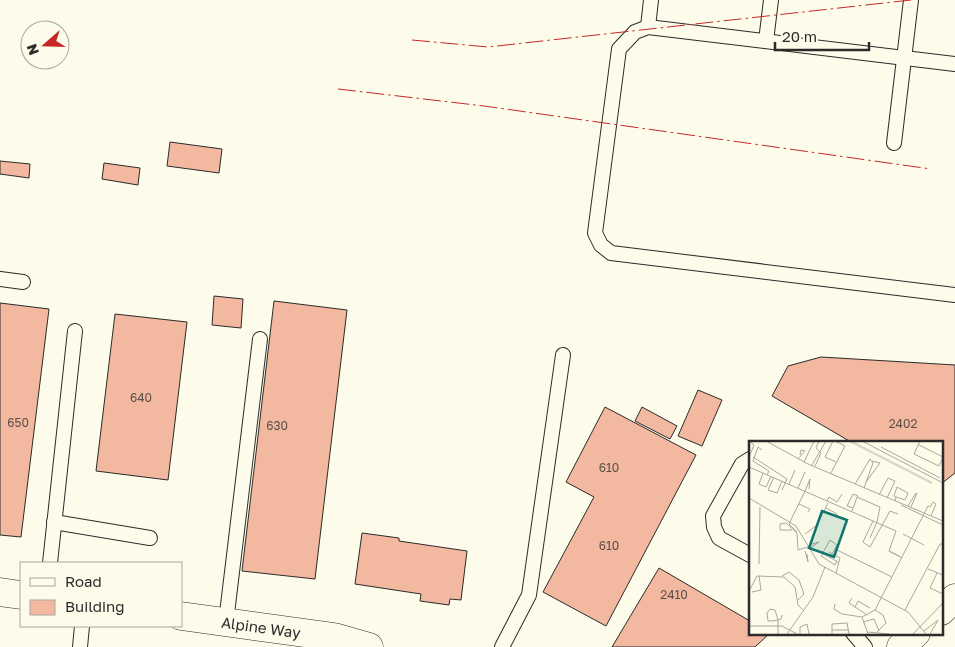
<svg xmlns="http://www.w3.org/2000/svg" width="955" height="647" viewBox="0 0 955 647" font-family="'Golos Text',sans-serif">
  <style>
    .building { fill: #f2b8a0; stroke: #2b2b2b }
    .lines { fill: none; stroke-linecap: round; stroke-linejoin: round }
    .lane-casing { stroke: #2b2b2b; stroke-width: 16 }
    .secondary-casing { stroke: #2b2b2b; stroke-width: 29 }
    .lane { stroke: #fdfbea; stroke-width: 14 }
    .secondary { stroke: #fdfbea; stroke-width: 28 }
    .power { stroke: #c62828; stroke-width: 1; stroke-dasharray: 18 4 2.5 4; stroke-linecap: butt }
    .labels { text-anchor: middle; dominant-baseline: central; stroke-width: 4; stroke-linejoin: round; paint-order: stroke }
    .number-label { font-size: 12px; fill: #5d4e48 }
    .street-label { font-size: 15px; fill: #2b2b2b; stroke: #fdfbea }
    .inset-river { fill: none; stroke: #d8d7c9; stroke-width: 2.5 }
    .inset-road { fill: none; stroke: #a9a89e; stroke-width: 1 }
    .view { fill: #0f766e; fill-opacity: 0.15; stroke: #0f766e; stroke-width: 2.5 }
    .inset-edge { fill: none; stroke: #2b2b2b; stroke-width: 2.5 }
  </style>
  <rect width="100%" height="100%" fill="#fdfbea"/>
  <g class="building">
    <polygon points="170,142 222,149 219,173 167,166"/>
    <polygon points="0,161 30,164 29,178 0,174"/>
    <polygon points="104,163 140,168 138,185 102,179"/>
    <polygon points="214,296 243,299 241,328 212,325"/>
    <polygon points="274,301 347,310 315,579 242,571"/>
    <polygon points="0,303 49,309 21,537 0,535"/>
    <polygon points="115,314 187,322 168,480 96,471"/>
    <polygon points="821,357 955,365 955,473 941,484 941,442 851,442 772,396 788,366"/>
    <polygon points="698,390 722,400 702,446 678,436"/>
    <polygon points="605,407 696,455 606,626 543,592 594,497 566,482"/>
    <polygon points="642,407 677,426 670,439 635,421"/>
    <polygon points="362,533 399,538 399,541 467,551 461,600 450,599 449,605 420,601 421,594 355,584"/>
    <polygon points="659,568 750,621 750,633 770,633 755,647 612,647"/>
  </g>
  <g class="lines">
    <g class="lane-casing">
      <g id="lane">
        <polyline points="648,27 651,0"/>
        <polyline points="766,41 771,0"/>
        <polyline points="955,64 648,27 635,32 619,49 595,233 601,245 611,253 955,295"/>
        <polyline points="894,143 911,0"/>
        <polyline points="0,279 23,282"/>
        <polyline points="750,459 742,464 713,516 714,527 719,538 750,555"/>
        <polyline points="54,522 150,538"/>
        <polyline points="50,563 75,331"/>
        <polyline points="226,622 260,339"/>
        <polyline points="853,633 865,647"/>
        <polyline points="80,647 82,626"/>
        <polyline points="502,647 529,595 563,355"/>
      </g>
    </g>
    <g class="secondary-casing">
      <g id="secondary">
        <polyline points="0,592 21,595"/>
        <polyline points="941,611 955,598"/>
        <polyline points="181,616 334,637 369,647"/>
        <polyline points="901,647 916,633"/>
      </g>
    </g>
    <use href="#lane" class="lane"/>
    <use href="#secondary" class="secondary"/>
    <g class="power">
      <polyline points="412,40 488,47 911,0"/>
      <polyline points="338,89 484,106 931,169"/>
    </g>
  </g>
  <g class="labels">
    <g class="number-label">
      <text x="141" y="397">640</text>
      <text x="18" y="422">650</text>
      <text x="903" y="423">2402</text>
      <text x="277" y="425">630</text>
      <text x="609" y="467">610</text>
      <text x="609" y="545">610</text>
      <text x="674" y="594">2410</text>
    </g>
    <g class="street-label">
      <text transform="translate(261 627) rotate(8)">Alpine Way</text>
    </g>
  </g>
  <g transform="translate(749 441)">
    <rect width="194" height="194" fill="#fdfbea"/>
    <path class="inset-river" d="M101,0L183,42"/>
    <path class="inset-road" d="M17,0L59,23L194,80M84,0L76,16L87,21M113,0L194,42M171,0L165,13L190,25L194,16M170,4L194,16M132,6L191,37M13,9L9,6L4,20L20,30L18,34M0,16L5,4L0,0M4,16L38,38L33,49M49,18L56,10L52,9L51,14M55,21L65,0M63,24L77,0M66,25L72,12L67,7L70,0M0,26L147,90L140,110M14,32L10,43L17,46L22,35M82,32L96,5L86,0M25,36L19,49L28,52L33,40M117,41L131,22L123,20M40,43L46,29M106,43L121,18L124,22L115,47M49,47L56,31M56,50L61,38L60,48M130,54L139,37L146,40L138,57M108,56L131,66L128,81M0,57L47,85L70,123L159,171L177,193M78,60L80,56L88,61L93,53M146,60L147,56L156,59L159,52L148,46L145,55L147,56M50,63L61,68L59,71M152,64L194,84M159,65L167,52M162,66L168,52M77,67L88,73L87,76M103,70L104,67L106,62L108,56L109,55L104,53L98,65L104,67M124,80L114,101L121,106L141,70L149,73M43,89H31V83L37,82L48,92L49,109L59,106M48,91L40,83L56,50M56,93L68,84L79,62M154,93L175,104M121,97L128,81M60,104L70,101L61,107M86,108L143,136M56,110L59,121L58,113M80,111L91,117L87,132M73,112L89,121M150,115L140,110L153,117M81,117L88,104L81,99L72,115L86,124L88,120M10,123L11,66M179,128L194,134M188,132L181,147L194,153M33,135L40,131L50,139L55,153L49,159M0,150L8,135L35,136L46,146L49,164L55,170M3,151L12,149L10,135M103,157L100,162L118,174M86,163L85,168L93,173L113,176M106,166L109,160L121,167M126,169L134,174L137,182L128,191M156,169L191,103H194M113,176L126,169L179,65L181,66L184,61L187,63L182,75M113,176L119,193M114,181L125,178L130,190M0,185H33L48,193M83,189H100M175,190L189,179L181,193M119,191L140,193M29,193V179L26,169L21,168L18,172L19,180H23L29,179L32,178L33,174M38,193L64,156L76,126M51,193V186L58,183L60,193M83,193V183L98,182L100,193M164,193L194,162"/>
    <path class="view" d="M73,70L98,79L85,116L60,107Z"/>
    <rect width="194" height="194" class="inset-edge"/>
  </g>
  <rect x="20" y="562" width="162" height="65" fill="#fdfbea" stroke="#a9a89e"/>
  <rect x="30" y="578" width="25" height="8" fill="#fdfbea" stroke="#a9a89e"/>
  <text x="65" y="587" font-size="15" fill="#2b2b2b">Road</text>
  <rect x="30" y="600" width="25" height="15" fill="#f2b8a0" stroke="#a9a89e"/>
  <text x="65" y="612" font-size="15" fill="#2b2b2b">Building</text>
  <g transform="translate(45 45) rotate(250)"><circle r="24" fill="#fdfbea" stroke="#a9a89e"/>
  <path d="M0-4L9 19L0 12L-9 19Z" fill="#c62828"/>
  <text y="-8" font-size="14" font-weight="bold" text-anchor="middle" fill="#2b2b2b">N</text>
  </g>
  <path d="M775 42v8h94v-8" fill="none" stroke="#2b2b2b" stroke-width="2.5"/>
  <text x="782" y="42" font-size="15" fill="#2b2b2b" stroke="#fdfbea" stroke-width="4" paint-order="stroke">20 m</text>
</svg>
